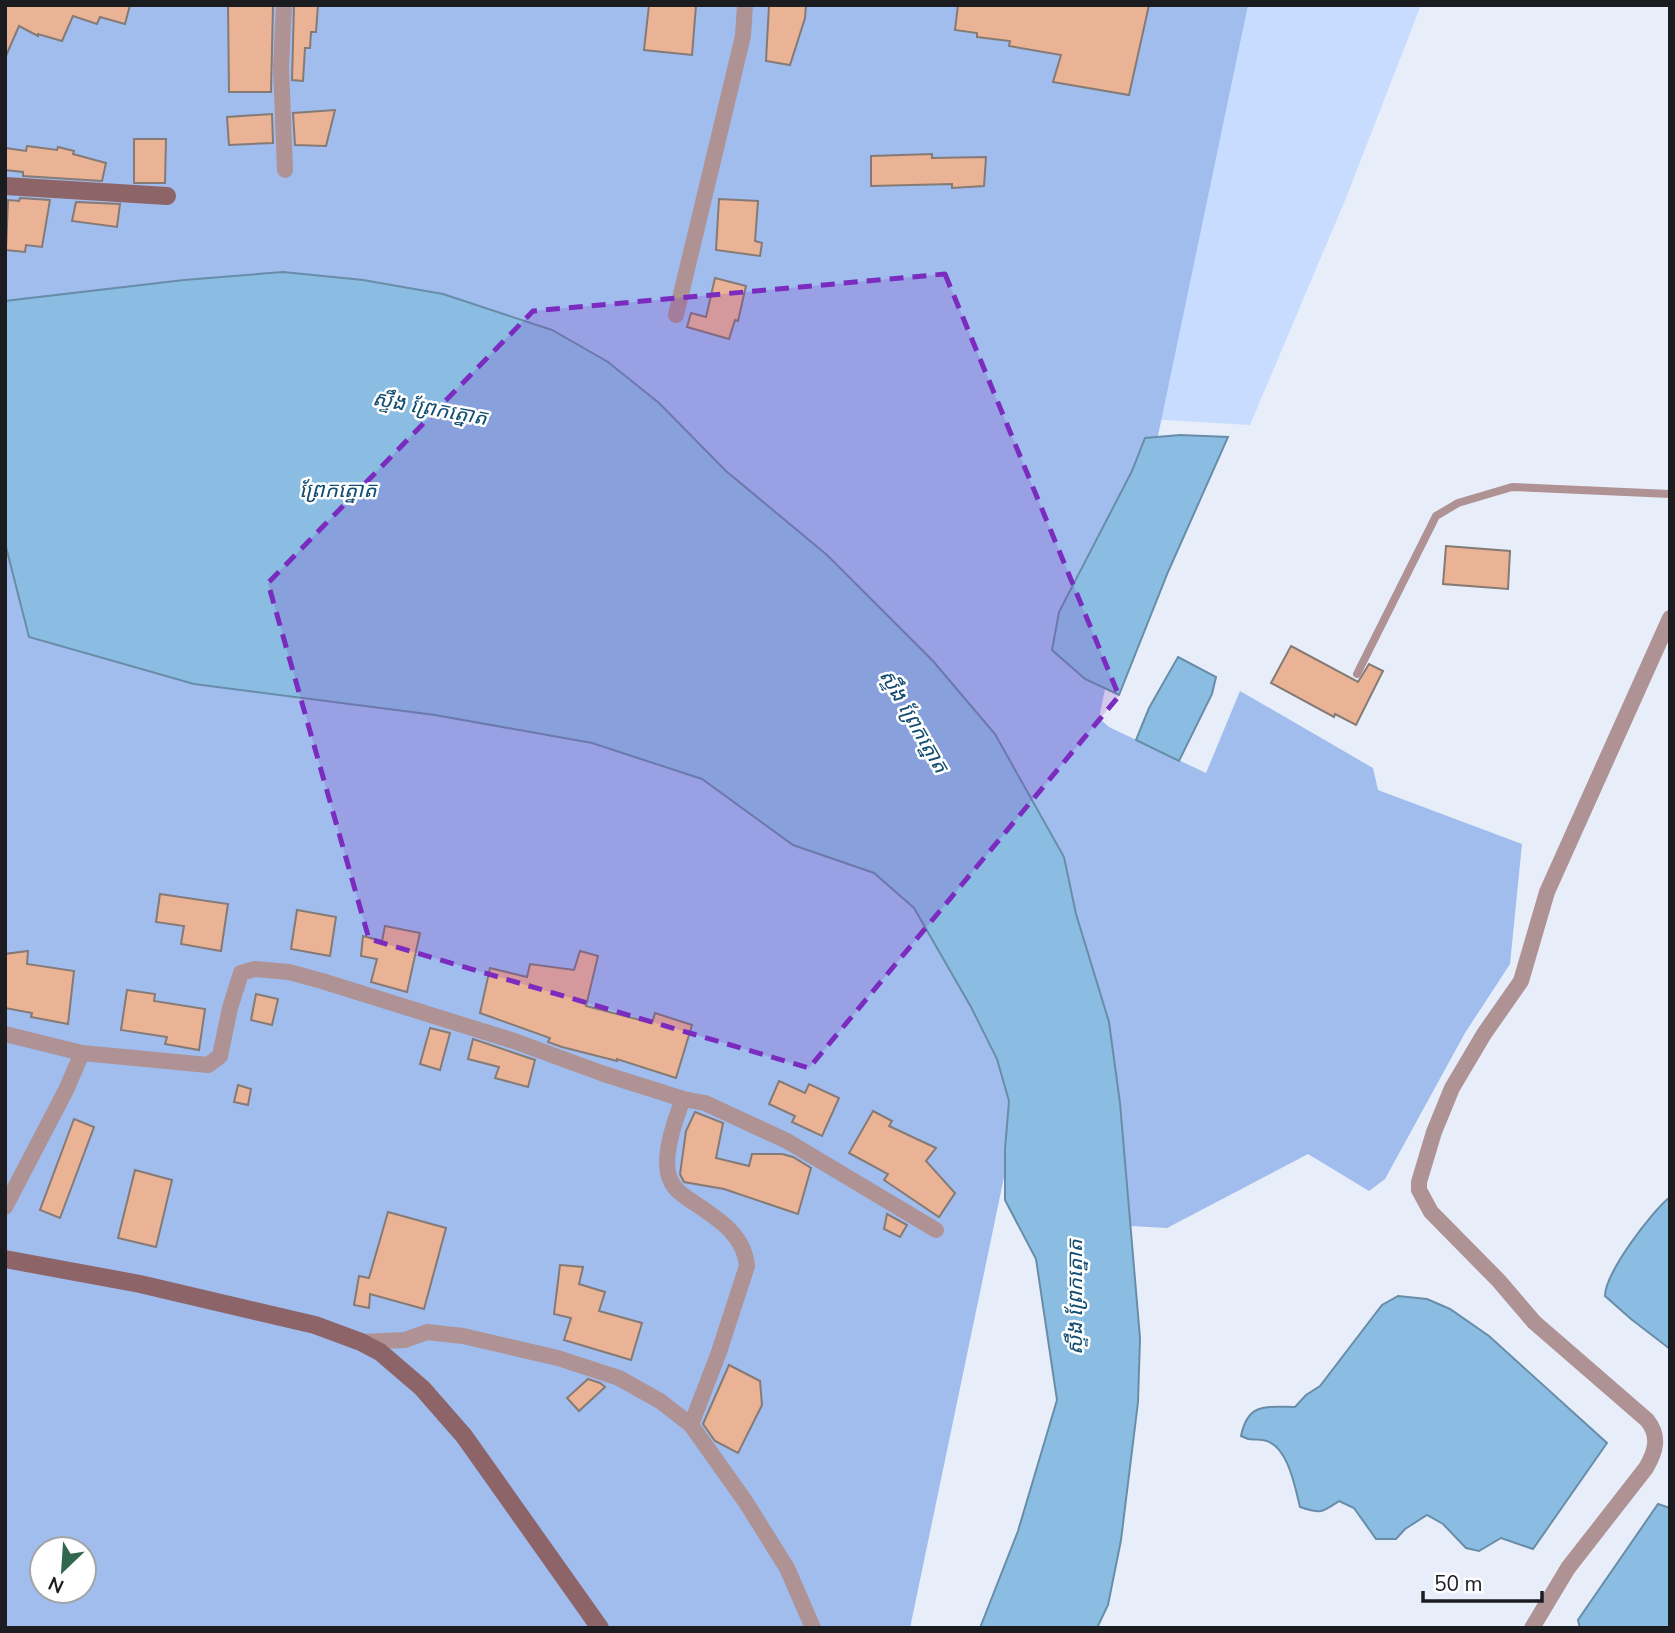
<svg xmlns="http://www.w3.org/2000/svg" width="1675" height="1633" viewBox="0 0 1675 1633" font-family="'Nunito Sans','Noto Sans Khmer',sans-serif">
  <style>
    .green { fill: #c7dcfe }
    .forest { fill: #a0bdee; fill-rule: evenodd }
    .water { fill: #8bbde3; stroke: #698da8; stroke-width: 2 }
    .building { fill: #eab395; stroke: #857a75; stroke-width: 2 }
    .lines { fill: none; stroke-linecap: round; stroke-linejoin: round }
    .lane { stroke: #ae9294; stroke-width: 8 }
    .street { stroke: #ae9294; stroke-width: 16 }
    .secondary { stroke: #8d6569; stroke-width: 18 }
    .marked { fill: #7b2cbf; fill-opacity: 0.2; stroke: #7b2cbf; stroke-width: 5; stroke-dasharray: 14 9; stroke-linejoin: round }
    .labels { text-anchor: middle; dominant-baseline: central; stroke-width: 5; stroke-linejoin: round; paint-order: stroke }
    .water-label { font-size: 21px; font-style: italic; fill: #134d72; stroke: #fff }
  </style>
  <rect width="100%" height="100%" fill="#e8eef9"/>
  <polygon class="green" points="1173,5 1421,5 1346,198 1250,425 1147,419"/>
  <path class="forest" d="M5,5H1248L1099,718L1109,727L1206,773L1240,691L1373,768L1378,790L1522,844L1510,964L1465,1033L1385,1179L1369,1191L1308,1154L1167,1228L1130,1226L1125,1176L1067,875L910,1628H5ZM42,1549H84V1591H42Z"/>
  <g class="water">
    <polygon points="283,272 363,280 443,294 552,330 608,362 659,403 726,471 827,555 933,661 995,734 1064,857 1076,914 1109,1022 1120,1103 1140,1338 1138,1402 1121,1540 1108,1605 1097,1628 980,1628 1018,1531 1057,1400 1036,1259 1005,1200 1005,1149 1009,1101 997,1059 971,1007 914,908 874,873 793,845 702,779 592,743 435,715 194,684 29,637 5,543 5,301 184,280"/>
    <polygon points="1180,435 1228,437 1168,572 1119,695 1085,679 1052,650 1059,612 1132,471 1145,438"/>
    <polygon points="1178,657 1216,677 1212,694 1179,761 1136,740 1149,708"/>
    <path d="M1670,1197V1349L1631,1319L1605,1296C1605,1273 1652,1211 1670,1197Z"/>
    <path d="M1398,1296L1427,1299L1450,1309L1489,1336L1607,1443L1533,1549L1501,1538L1479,1551L1466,1548L1443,1524L1427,1515L1405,1529L1396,1539H1376L1354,1508L1339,1501C1321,1513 1321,1514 1300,1507C1295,1487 1288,1444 1263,1440C1253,1438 1252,1442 1241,1436C1248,1402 1266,1407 1295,1407L1306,1395L1320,1386L1382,1305Z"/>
    <polygon points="1658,1504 1670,1508 1670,1628 1580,1628 1578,1620"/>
  </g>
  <g class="building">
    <polygon points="5,5 130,5 125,24 100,17 97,24 73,16 62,41 38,34 38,36 19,26 5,58"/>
    <polygon points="228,5 273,5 271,92 229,92"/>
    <polygon points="294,5 318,5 316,32 311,32 310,48 305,48 303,81 292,80"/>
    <polygon points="649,5 696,5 692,55 644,50"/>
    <polygon points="769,5 806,5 805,18 790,65 766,61"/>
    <polygon points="958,5 1149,5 1129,95 1053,82 1061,55 1009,46 1010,41 977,37 977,33 955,30"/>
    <polygon points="335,110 326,146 295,145 293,113"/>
    <polygon points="272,114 273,143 229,145 227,117"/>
    <polygon points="134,139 166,139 165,183 134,183"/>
    <polygon points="27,146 57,150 58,147 74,151 73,154 106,163 102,181 23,176 23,172 5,170 5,148 26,151"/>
    <polygon points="932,154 932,158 986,157 984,186 952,188 952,184 871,186 871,156"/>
    <polygon points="20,198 50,200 42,247 26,245 25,252 6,250 8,200 19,201"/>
    <polygon points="719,199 758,201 755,241 762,243 760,256 716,250"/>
    <polygon points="76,202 120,204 117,227 72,221"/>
    <polygon points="715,278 746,286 738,321 735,320 729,339 687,327 691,313 706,317"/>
    <polygon points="1446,546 1510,551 1508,589 1443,584"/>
    <polygon points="1291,646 1358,682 1369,664 1383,671 1356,725 1335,714 1334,717 1271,683"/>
    <polygon points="160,894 228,904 221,951 181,944 184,926 156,922"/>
    <polygon points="297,910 336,917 330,956 291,949"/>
    <polygon points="385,926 420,933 407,992 371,982 377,959 361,956 363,936 382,941"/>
    <polygon points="28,951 27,964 74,971 68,1024 31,1017 32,1013 5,1008 5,954"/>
    <polygon points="580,951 598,956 586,1006 652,1023 655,1013 692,1025 676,1078 617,1059 617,1061 562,1047 548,1042 550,1038 480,1013 490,968 527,977 530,964 574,970"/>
    <polygon points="127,990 155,994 154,1001 205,1009 199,1050 165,1044 167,1037 121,1030"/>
    <polygon points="256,994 278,999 272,1025 251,1020"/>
    <polygon points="430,1028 450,1033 440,1070 420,1064"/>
    <polygon points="473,1039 535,1060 528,1087 495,1078 499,1067 468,1059"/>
    <polygon points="779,1081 805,1093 809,1084 839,1098 822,1136 792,1122 795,1116 769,1104"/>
    <polygon points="238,1085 251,1089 248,1105 234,1102"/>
    <polygon points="873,1111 892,1121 889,1126 936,1148 926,1161 955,1193 939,1217 884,1180 888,1174 849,1153"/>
    <polygon points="695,1112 723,1123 716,1158 749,1166 752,1154 782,1154 793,1157 811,1168 798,1214 724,1189 684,1182 680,1174 686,1131"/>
    <polygon points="74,1119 94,1127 60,1218 40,1210"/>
    <polygon points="135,1170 172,1180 156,1247 118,1238"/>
    <polygon points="388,1212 446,1228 424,1309 370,1294 369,1308 354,1305 359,1276 369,1278"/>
    <polygon points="887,1214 907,1225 900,1237 884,1229"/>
    <polygon points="560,1265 583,1267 579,1284 605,1292 599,1311 642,1323 631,1360 564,1340 571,1318 554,1314"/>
    <polygon points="729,1365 760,1381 762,1405 738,1453 715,1441 703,1424"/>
    <polygon points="588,1379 600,1383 605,1387 579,1411 567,1398"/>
  </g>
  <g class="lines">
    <polyline class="lane" points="1357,674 1436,516 1458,503 1512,487 1670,494"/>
    <g class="street">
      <polyline points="284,5 281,67 285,170"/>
      <polyline points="676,315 743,36 745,5"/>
      <polyline points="5,1034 82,1053 208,1065 220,1056 230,1008 241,973 255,969 289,972 322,981 514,1041 604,1074 683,1099 705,1103 787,1141 936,1230"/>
      <path d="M683,1099C675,1120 661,1158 670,1179C674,1190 684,1196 693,1202C718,1219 744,1234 747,1266L719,1352L691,1425"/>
      <polyline points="5,1207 66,1090 82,1053"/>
      <polyline points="361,1342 405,1340 427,1332 463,1336 558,1358 619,1378 660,1401 691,1425 745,1501 787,1568 813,1628"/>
      <path d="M1532,1628L1568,1568L1646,1468C1656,1451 1660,1436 1647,1420L1534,1322L1499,1281L1431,1212L1419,1190V1182L1434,1132L1452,1088L1484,1034L1521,981L1547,892L1670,618"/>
    </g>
    <g class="secondary">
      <polyline points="5,186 167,196"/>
      <polyline points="5,1259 140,1284 315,1325 361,1342 380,1352 422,1388 464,1436 600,1628"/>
    </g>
  </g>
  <path class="marked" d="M945,274L1119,696L809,1068L369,939L268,583L533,311Z"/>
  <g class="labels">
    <g class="water-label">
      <text transform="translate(430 408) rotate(10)">ស្ទឹង ព្រែកត្នោត</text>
      <text x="338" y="490">ព្រែកត្នោត</text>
      <text transform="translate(914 721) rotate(60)">ស្ទឹង ព្រែកត្នោត</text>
      <text transform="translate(1075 1297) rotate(-90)">ស្ទឹង ព្រែកត្នោត</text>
    </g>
  </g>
  <rect width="1675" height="1633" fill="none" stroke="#1a1c20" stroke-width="14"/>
  <g transform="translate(63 1570) rotate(205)"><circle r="33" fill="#ffffff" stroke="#a3a4a6" stroke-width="2"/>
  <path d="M0-5L12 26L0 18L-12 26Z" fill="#31674d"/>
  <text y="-10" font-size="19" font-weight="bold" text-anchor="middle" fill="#1a1c20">N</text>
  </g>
  <path d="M1423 1591v10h119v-10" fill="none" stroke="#1a1c20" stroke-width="3.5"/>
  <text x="1434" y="1591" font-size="21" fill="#1a1c20" stroke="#ffffff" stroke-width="5" paint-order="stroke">50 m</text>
</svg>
